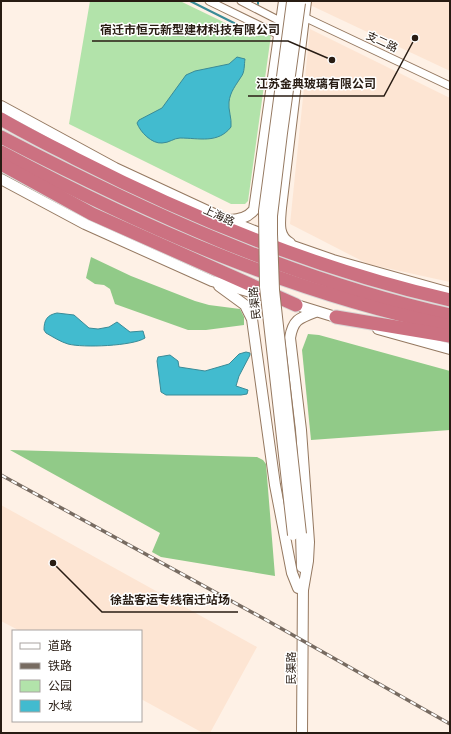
<svg xmlns="http://www.w3.org/2000/svg" width="451" height="734" viewBox="0 0 451 734" font-family="Rubik,'Noto Sans SC',sans-serif">
  <style>
    .built { fill: #fde5d3 }
    .green { fill: #b2e3aa }
    .forest { fill: #91ca88 }
    .water { fill: #42bbcf; stroke: #3a8b97 }
    .lines { fill: none; stroke-linecap: round; stroke-linejoin: round }
    .stream { stroke: #3a8b97; stroke-width: 2 }
    .street-casing { stroke: #957961; stroke-width: 9 }
    .secondary-casing { stroke: #957961; stroke-width: 12 }
    .highway-casing { stroke: #d8d6d5; stroke-width: 15 }
    .street { stroke: #fff; stroke-width: 7 }
    .secondary { stroke: #fff; stroke-width: 10 }
    .highway { stroke: #cc7181; stroke-width: 13 }
    .rail-casing { stroke: #776b61; stroke-width: 3.5 }
    .rail { stroke: #fff; stroke-width: 2; stroke-dasharray: 6; stroke-linecap: butt }
    .secondary-bridge-casing { stroke: #957961; stroke-width: 12; stroke-linecap: butt }
    .secondary-bridge { stroke: #fff; stroke-width: 10 }
    .labels { text-anchor: middle; dominant-baseline: central; stroke-width: 3; stroke-linejoin: round; paint-order: stroke }
    .street-label { font-size: 11px; fill: #281c13; stroke: #fff }
    .leader { fill: none; stroke: #281c13; stroke-width: 1.5 }
    .callout-dot { fill: #281c13; stroke: #fff; stroke-width: 1.5 }
    .callout-label { font-size: 12px; text-anchor: middle; font-weight: bold; fill: #281c13; stroke: #fff; stroke-width: 3; stroke-linejoin: round; paint-order: stroke }
  </style>
  <rect width="100%" height="100%" fill="#fef1e6"/>
  <g class="built">
    <polygon points="310,1 450,1 450,71 310,5"/>
    <polygon points="310,29 450,98 450,282 368,264 290,224"/>
    <polygon points="1,505 257,647 210,733 203,733 141,699 141,631 20,631 1,621"/>
  </g>
  <polygon class="green" points="90,1 180,1 240,30 248,37 257,36 259,30 271,35 248,201 245,204 231,204 69,124"/>
  <g class="forest">
    <polygon points="91,257 131,276 195,301 209,305 240,309 244,317 244,325 206,330 188,330 115,304 110,289 104,285 95,284 86,278"/>
    <polygon points="308,334 319,335 450,371 450,430 311,440 302,350"/>
    <polygon points="10,450 257,457 263,460 266,464 275,576 161,557 152,552 160,533"/>
  </g>
  <g class="water">
    <path d="M237,57L245,59C244,65 245,72 241,77C236,85 230,92 229,102C228,110 232,118 231,127C218,144 199,138 180,138C174,138 169,143 162,143C152,144 140,132 137,123L139,120L162,108L186,75L195,71L229,64Z"/>
    <path d="M57,313L74,315L89,328L98,329L109,327L117,322L130,332L143,331L145,338C133,346 83,348 68,344C61,342 53,337 46,333L44,330C44,320 47,315 57,313Z"/>
    <polygon points="246,352 250,353 250,355 239,376 236,386 248,390 247,394 241,395 166,395 161,392 157,361 158,357 170,355 178,361 179,367 205,371 229,364 239,354"/>
  </g>
  <g class="lines">
    <g class="stream">
      <polyline points="190,1 250,31 253,26"/>
      <polyline points="258,4 258,1"/>
    </g>
    <g class="street-casing">
      <g id="street">
        <polyline points="209,1 279,35"/>
        <polyline points="241,1 280,21"/>
        <polyline points="304,17 450,86"/>
      </g>
    </g>
    <g class="secondary-casing">
      <g id="secondary">
        <polyline points="1,106 115,168 227,220 287,244 333,260 450,293"/>
        <polyline points="1,179 85,224 212,281 265,296"/>
        <path d="M229,220C240,219 247,218 254,210L284,1"/>
        <path d="M290,243C277,236 280,221 281,208L306,1"/>
        <polyline points="219,286 245,305 252,319 275,485 292,573 298,588"/>
        <polyline points="290,303 342,319"/>
        <polyline points="378,329 450,349"/>
        <polyline points="301,534 302,567"/>
        <path d="M303,590L308,561L309,542L301,430L290,338C293,320 299,318 315,312"/>
        <polyline points="302,733 303,583"/>
      </g>
    </g>
    <g class="highway-casing">
      <g id="highway">
        <path d="M1,119C25,133 51,146 76,159C195,220 319,270 450,300"/>
        <path d="M1,137C144,211 292,280 450,315"/>
        <path d="M1,152C143,228 292,293 450,326"/>
        <polyline points="1,164 92,214 296,305"/>
        <polyline points="336,317 450,336"/>
      </g>
    </g>
    <use href="#street" class="street"/>
    <use href="#secondary" class="secondary"/>
    <use href="#highway" class="highway"/>
    <g class="rail-casing">
      <polyline id="rail" points="1,475 268,621 450,724"/>
    </g>
    <use href="#rail" class="rail"/>
    <g class="secondary-bridge-casing">
      <g id="secondary-bridge">
        <polyline points="292,2 264,211 265,287 293,535"/>
        <polyline points="300,3 282,133 272,216 272,234 274,290 301,534"/>
      </g>
    </g>
    <use href="#secondary-bridge" class="secondary-bridge"/>
  </g>
  <g class="labels">
    <g class="street-label">
      <text transform="translate(382 42) rotate(25)">支二路</text>
      <text transform="translate(219 216) rotate(24)">上海路</text>
      <text transform="translate(255 303) rotate(-96)">民渠路</text>
      <text transform="translate(291 668) rotate(-90)">民渠路</text>
    </g>
  </g>
  <path class="leader" d="M332 60L288 41H92M415 38L384 96H248M53 563L102 612H238"/>
  <g class="callout-dot">
    <circle cx="332" cy="60" r="4"/>
    <circle cx="415" cy="38" r="4"/>
    <circle cx="53" cy="563" r="4"/>
  </g>
  <g class="callout-label">
    <text x="190" y="34">宿迁市恒元新型建材科技有限公司</text>
    <text x="316" y="88">江苏金典玻璃有限公司</text>
    <text x="170" y="604">徐盐客运专线宿迁站场</text>
  </g>
  <rect width="451" height="734" fill="none" stroke="#281c13" stroke-width="4"/>
  <rect x="12" y="630" width="130" height="92" fill="#ffffff" stroke="#a9a4a1"/>
  <rect x="20" y="643" width="20" height="6" fill="#ffffff" stroke="#a9a4a1"/>
  <text x="48" y="650" font-size="12" fill="#281c13">道路</text>
  <rect x="20" y="663" width="20" height="6" fill="#776b61" stroke="#a9a4a1"/>
  <text x="48" y="670" font-size="12" fill="#281c13">铁路</text>
  <rect x="20" y="680" width="20" height="12" fill="#b2e3aa" stroke="#a9a4a1"/>
  <text x="48" y="690" font-size="12" fill="#281c13">公园</text>
  <rect x="20" y="700" width="20" height="12" fill="#42bbcf" stroke="#a9a4a1"/>
  <text x="48" y="710" font-size="12" fill="#281c13">水域</text>
</svg>
